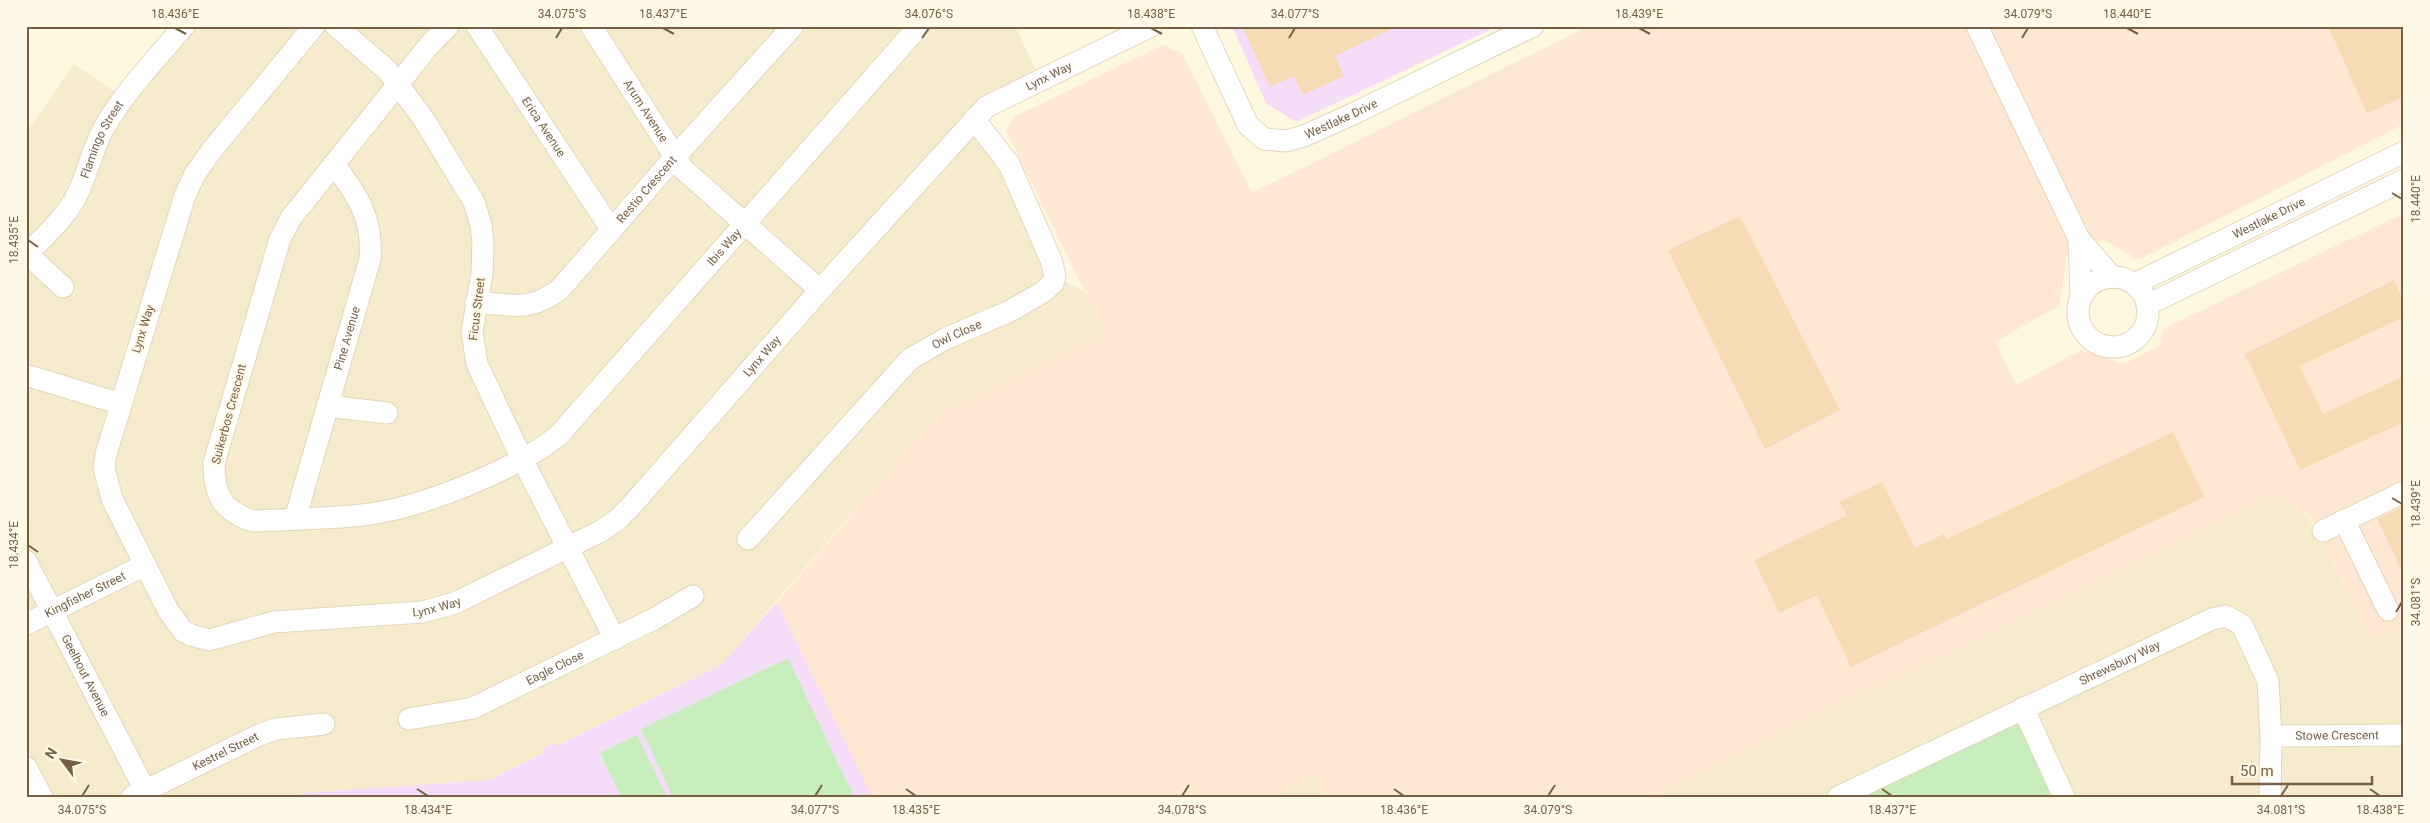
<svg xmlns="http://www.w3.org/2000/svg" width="2430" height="823" viewBox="0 0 2430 823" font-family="Roboto,sans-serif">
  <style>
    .residential { fill: #f7ebce }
    .commercial { fill: #ffe8d3 }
    .education { fill: #f5ddfa }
    .green { fill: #c8edbd }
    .building { fill: #f6dbb5 }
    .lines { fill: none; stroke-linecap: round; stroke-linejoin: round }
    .minor-casing { stroke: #e3d5bb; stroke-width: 23 }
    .minor { stroke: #fff; stroke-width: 21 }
    .ticks { fill: none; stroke: #776045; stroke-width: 2 }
    .labels { text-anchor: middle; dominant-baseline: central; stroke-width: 4.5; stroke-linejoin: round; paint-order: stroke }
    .street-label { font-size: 12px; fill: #776045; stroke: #fffae8 }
    .neatline { fill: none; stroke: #776045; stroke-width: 2 }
    .ticks-label { font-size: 12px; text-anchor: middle; fill: #776045 }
  </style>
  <rect width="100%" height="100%" fill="#fef8e0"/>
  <g class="residential">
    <polygon points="184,26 1015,26 1040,79 974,119 1055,276 1085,292 1105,333 936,416 721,665 557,747 555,743 544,753 489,780 304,793 292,797 26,797 26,133 74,64 125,98"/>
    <polygon points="2276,495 2307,515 2373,640 2404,624 2404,797 1651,797"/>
    <polygon points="1315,775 1326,797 1272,797"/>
  </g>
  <polygon class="commercial" points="1589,26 2404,26 2404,124 2139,260 2104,240 2067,256 2059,306 1995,342 2016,385 2081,350 2124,364 2159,346 2163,329 2404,213 2404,624 2373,640 2308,515 2276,495 1651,797 1326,797 1314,775 1272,797 872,797 777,602 936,416 1105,333 1006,131 1014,117 1163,45 1182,53 1252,193"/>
  <g class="education">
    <polygon points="1232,26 1498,26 1296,122 1266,103"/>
    <polygon points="777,602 872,797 292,797 304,793 489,780 544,753 542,749 555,743 557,746 721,665"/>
  </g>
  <g class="green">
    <polygon points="788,658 854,797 673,797 641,729"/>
    <polygon points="2023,708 2064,797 1838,797"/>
    <polygon points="637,735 667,797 621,797 600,753"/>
  </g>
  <g class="building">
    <polygon points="1242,26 1398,26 1335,56 1344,76 1303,95 1294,76 1270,87"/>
    <polygon points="2328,26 2404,26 2404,97 2367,113"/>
    <polygon points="1740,216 1840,410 1765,449 1668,250"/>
    <polygon points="2394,280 2404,302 2404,317 2299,366 2323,414 2404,376 2404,422 2300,470 2245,354"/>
    <polygon points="2173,432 2204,497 1851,667 1817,595 1779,613 1754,560 1847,515 1839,502 1882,482 1915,548 1944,534 1947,539"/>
    <polygon points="2404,506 2404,575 2377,519"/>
  </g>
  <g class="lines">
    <g class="minor-casing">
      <g id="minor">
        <path id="s1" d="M314,26L212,150L195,174L185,195L106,454L104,468L112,499L168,610L183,631L191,635L209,640L274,622L422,612L455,603L601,531L617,520L632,505L820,290L986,107L1151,26"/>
        <polyline points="336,26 387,70 423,118 474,202 481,225 483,243 482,273 472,332 477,364 522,459 615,639"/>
        <path id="s2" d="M448,26L431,43L291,218L280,239L214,463C214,495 222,511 253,521C289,519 326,519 362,515C419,509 513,471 558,436L919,26"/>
        <path id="s3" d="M477,26L611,229"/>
        <path id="s4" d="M591,26L683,169L820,290"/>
        <path id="s5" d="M1202,26L1248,125L1264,139L1286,141L1304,136L1357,112L1533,26"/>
        <polyline points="1977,26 2079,239 2112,277"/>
        <polyline points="2079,239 2081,297"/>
        <polyline points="27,254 63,287"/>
        <path id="s6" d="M26,255C44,237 64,219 76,197C88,174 92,148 105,126C126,90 157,58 184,26"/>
        <circle cx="2113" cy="312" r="35"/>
        <path id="s7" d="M2134,284L2404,152"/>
        <path id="s8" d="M476,302C511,305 531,312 560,289L674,158L793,26"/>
        <polyline points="2147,305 2404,180"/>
        <polyline points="26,375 121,404"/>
        <polyline points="327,406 387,413"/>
        <path id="s9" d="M295,519L370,259C373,218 358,196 334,164"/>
        <polyline points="2344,520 2388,610"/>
        <polyline points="2323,531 2404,492"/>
        <path id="s10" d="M748,539L910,359L945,339L1010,311L1043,292L1053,283L1055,276L1051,260L1009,164L974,119"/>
        <path id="s11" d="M26,561L145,790"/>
        <path id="s12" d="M26,624L145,565"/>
        <polyline points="2023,708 2064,797"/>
        <path id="s13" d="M409,719L473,708L654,619L693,596"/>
        <path id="s14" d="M2271,736L2404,735"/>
        <polyline points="26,767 42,797"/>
        <path id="s15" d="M132,797L259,735L276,729L324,724"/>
        <path id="s16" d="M1838,797L2212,619L2226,616L2242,625L2268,681L2271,736L2270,797"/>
      </g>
    </g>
    <use href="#minor" class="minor"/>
  </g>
  <path class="ticks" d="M175,28L186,34M663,28L674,34M1151,28L1162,34M1639,28L1650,34M2127,28L2138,34M556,38L562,28M922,38L929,28M1289,38L1295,28M2022,38L2028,28M2392,193L2402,199M28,240L38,247M2392,498L2402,504M28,545L38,552M2396,612L2402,602M417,789L428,796M906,789L916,796M1394,789L1404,796M1882,789L1892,796M2370,789L2380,796M82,796L89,785M815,796L822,785M1182,796L1189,785M1548,796L1555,785M2281,796L2288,785"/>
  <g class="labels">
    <g class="street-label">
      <text stroke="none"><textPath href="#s1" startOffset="1764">Lynx Way</textPath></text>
      <text stroke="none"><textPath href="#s4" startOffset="101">Arum Avenue</textPath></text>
      <text stroke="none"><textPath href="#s5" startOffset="212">Westlake Drive</textPath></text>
      <text stroke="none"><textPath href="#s3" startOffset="121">Erica Avenue</textPath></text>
      <text stroke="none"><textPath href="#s6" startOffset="140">Flamingo Street</textPath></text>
      <text stroke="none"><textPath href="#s8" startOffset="220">Restio Crescent</textPath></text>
      <text stroke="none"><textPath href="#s7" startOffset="150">Westlake Drive</textPath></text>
      <text stroke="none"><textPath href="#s2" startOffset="1156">Ibis Way</textPath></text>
      <text transform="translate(477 309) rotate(-83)">Ficus Street</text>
      <text transform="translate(143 329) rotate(-73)">Lynx Way</text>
      <text stroke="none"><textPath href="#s10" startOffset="295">Owl Close</textPath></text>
      <text stroke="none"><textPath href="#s9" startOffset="188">Pine Avenue</textPath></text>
      <text stroke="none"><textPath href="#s1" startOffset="1359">Lynx Way</textPath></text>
      <text transform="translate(229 414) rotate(-75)">Suikerbos Crescent</text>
      <text stroke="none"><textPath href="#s12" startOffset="66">Kingfisher Street</textPath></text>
      <text stroke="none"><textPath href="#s1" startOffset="939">Lynx Way</textPath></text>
      <text stroke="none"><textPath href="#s16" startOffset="312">Shrewsbury Way</textPath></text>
      <text stroke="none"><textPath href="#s13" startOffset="156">Eagle Close</textPath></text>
      <text stroke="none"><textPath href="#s11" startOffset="129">Geelhout Avenue</textPath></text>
      <text stroke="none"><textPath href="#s14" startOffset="66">Stowe Crescent</textPath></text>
      <text stroke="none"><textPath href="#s15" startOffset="104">Kestrel Street</textPath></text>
    </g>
  </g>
  <rect width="2430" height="823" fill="none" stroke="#fffae8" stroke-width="55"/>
  <g transform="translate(62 760) rotate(302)" stroke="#fffae8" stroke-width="4" paint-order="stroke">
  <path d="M0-4L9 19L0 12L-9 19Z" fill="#776045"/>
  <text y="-8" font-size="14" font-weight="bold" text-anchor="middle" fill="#776045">N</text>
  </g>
  <path d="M2232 776v8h140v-8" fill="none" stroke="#776045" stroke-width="2.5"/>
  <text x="2240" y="776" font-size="15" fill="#776045" stroke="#fffae8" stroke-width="4" paint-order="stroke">50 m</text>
  <rect x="28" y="28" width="2374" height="768" class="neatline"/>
  <g class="ticks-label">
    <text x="175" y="18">18.436°E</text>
    <text x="562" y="18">34.075°S</text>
    <text x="663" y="18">18.437°E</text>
    <text x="929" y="18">34.076°S</text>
    <text x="1151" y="18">18.438°E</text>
    <text x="1295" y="18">34.077°S</text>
    <text x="1639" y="18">18.439°E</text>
    <text x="2028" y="18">34.079°S</text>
    <text x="2127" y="18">18.440°E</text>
    <text transform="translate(2416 199) rotate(-90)" y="4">18.440°E</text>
    <text transform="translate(14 240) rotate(-90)" y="4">18.435°E</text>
    <text transform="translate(2416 504) rotate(-90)" y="4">18.439°E</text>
    <text transform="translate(14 545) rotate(-90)" y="4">18.434°E</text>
    <text transform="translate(2416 602) rotate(-90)" y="4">34.081°S</text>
    <text x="82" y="814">34.075°S</text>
    <text x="428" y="814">18.434°E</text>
    <text x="815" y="814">34.077°S</text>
    <text x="916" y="814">18.435°E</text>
    <text x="1182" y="814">34.078°S</text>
    <text x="1404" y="814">18.436°E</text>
    <text x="1548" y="814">34.079°S</text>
    <text x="1892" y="814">18.437°E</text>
    <text x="2281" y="814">34.081°S</text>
    <text x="2380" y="814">18.438°E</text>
  </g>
</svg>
